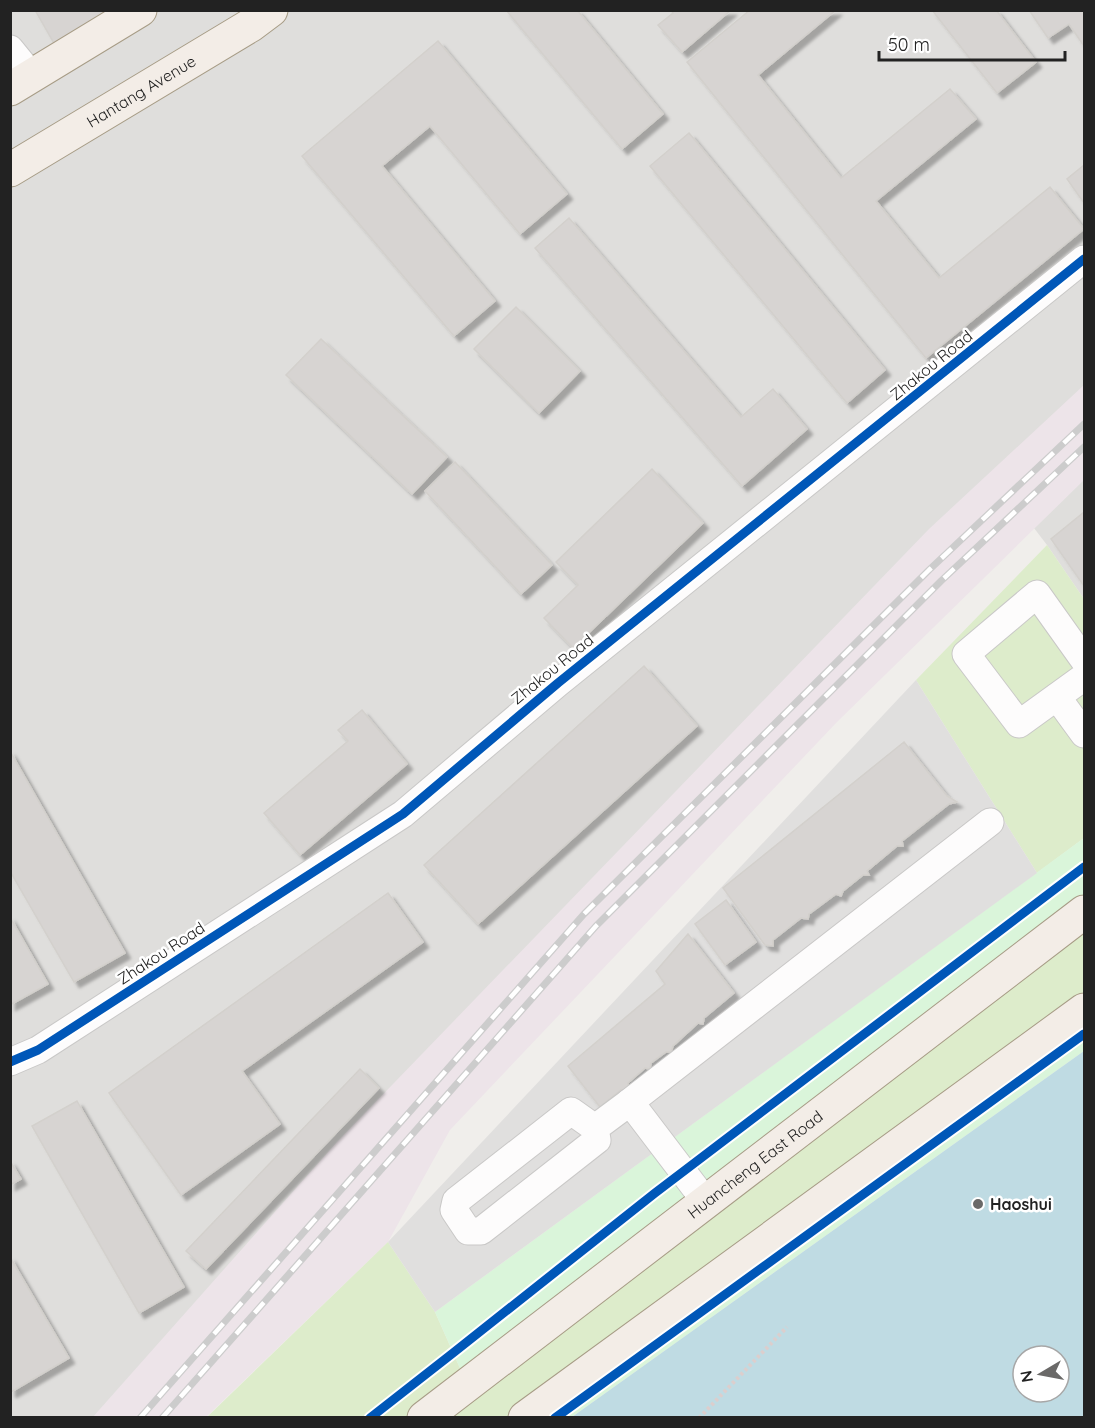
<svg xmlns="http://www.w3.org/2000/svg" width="1095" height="1428" viewBox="0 0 1095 1428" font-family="Quicksand,sans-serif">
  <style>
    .residential { fill: #dfdedc }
    .industrial { fill: #ede4e9 }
    .grass { fill: #ddeccb }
    .park { fill: #daf5da }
    .parking { fill: #e0dfde }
    .water { fill: #bfdbe3; fill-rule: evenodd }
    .building { fill: #d7d4d2; stroke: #d3d0cc; stroke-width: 1.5; filter: url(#shadow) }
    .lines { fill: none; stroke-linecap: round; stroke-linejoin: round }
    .minor-casing { stroke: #c9c8c7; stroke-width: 29 }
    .major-casing { stroke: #a79c86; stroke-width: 35 }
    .path { stroke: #dccecd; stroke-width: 4; stroke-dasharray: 3 3; stroke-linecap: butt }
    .minor { stroke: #fdfcfc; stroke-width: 27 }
    .major { stroke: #f3ede7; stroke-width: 33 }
    .rail-casing { stroke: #ccc; stroke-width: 7 }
    .rail { stroke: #fff; stroke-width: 4.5; stroke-dasharray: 14; stroke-linecap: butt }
    .cycleway-casing { stroke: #fff; stroke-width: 13 }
    .cycleway { stroke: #0057b8; stroke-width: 9 }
    .poi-dot { fill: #6a6968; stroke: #fff; stroke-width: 2 }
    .labels { text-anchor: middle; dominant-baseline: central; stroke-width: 5; stroke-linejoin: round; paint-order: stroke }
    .street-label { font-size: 16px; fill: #222; stroke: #fff }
    .poi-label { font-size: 16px; font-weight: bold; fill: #222; stroke: #fff; text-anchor: start }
  </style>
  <defs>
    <filter id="shadow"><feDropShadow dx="5.5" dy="5.5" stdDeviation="1.5" flood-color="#0004"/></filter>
  </defs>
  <rect width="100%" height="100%" fill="#f0eeeb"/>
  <polygon class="residential" points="10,11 1084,11 1084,599 1047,545 991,472 94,1417 11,1417"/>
  <polygon class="industrial" points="1084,385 1084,480 837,722 450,1130 388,1242 206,1417 92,1418 337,1142 929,529"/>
  <g class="grass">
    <polygon points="1047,545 1084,599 1084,838 1037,873 916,680"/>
    <polygon points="1084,912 1084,1010 525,1417 206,1418 388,1242 435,1312 467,1384"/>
  </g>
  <g class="park">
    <polygon points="1084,838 1084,912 467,1384 435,1312"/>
    <polygon points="1084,1010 1084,1051 572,1417 525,1418"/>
  </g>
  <polygon class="parking" points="916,680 1037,873 435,1312 388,1242"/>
  <path class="water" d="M1084,1051V1417H572ZM1023,1356H1059V1392H1023Z"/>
  <g class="building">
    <polygon points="35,10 113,10 55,45"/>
    <polygon points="506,10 577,10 663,114 622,149"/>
    <polygon points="671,10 731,10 682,52 658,25 673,13"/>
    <polygon points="750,10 836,10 758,75 841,178 950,89 976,119 876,201 939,278 1050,187 1084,229 926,358 687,62"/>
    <polygon points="932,10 996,10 1036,62 997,93"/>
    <polygon points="1029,10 1084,10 1084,46 1069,24 1048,38"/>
    <polygon points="438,41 567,194 520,234 430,126 382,166 495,301 454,336 302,156"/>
    <polygon points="689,133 885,370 847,403 650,166"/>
    <polygon points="1084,165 1084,203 1067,179"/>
    <polygon points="569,218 741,417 773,389 807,429 742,486 535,248"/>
    <polygon points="516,307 580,371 539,413 474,349"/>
    <polygon points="321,339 447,457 412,494 286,375"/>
    <polygon points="455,462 552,565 521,594 425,491"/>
    <polygon points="652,469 703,523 573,648 544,618 578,585 556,562"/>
    <polygon points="1084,512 1084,586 1051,539"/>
    <polygon points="644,666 697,726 478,924 424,865"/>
    <polygon points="362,710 407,764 300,855 264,813 348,741 338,730"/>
    <polygon points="904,742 947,796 957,802 949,804 902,841 903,846 897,846 867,871 869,875 863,875 843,891 841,896 836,894 809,914 808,919 801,918 773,940 773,946 765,945 723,888"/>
    <polygon points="10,751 125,953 74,982 10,871"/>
    <polygon points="388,893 423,942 242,1071 280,1124 181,1195 109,1093"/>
    <polygon points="726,900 756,942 725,965 695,924"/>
    <polygon points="10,917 48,984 10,1005"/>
    <polygon points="688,934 734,993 704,1018 703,1024 698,1023 673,1046 671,1052 666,1052 651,1063 650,1069 645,1068 628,1083 628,1090 621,1090 600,1107 568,1066 665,984 656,971"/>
    <polygon points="360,1069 379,1088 206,1269 186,1251"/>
    <polygon points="77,1101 184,1287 139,1313 32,1126"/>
    <polygon points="10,1161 21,1179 10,1185"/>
    <polygon points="10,1257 69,1358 11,1392 10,1391"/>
  </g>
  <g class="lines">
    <g class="minor-casing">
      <g id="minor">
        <polyline points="10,49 32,76"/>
        <polyline points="1084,660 1037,594 966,654 1019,724 1084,677"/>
        <polyline points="1057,697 1084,734"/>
        <polyline points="10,1062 38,1050 403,814 558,683 1084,259"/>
        <polyline points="630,1102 990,822"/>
        <polyline points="595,1128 597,1140 481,1231 468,1231 454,1210 456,1201 571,1111 595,1128 630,1102 706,1202"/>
      </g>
    </g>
    <g class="major-casing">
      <g id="major">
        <polyline points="10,89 140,10"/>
        <path id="s1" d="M10,170L251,25L271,10"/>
        <path id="s2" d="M424,1418L1084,912"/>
        <polyline points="525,1418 1084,1010"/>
      </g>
    </g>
    <polyline class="path" points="699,1418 787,1327"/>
    <use href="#minor" class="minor"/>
    <use href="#major" class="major"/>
    <g class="rail-casing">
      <g id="rail">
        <polyline points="140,1418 584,914 929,570 1084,424"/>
        <polyline points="162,1418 596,926 941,581 1084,447"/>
      </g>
    </g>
    <use href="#rail" class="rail"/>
    <g class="cycleway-casing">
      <g id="cycleway">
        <polyline points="10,1062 38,1050 403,814 558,683 1084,259"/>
        <polyline points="370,1418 453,1353 655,1193 1084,867"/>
        <polyline points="555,1418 1084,1034"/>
      </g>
    </g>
    <use href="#cycleway" class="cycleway"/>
  </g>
  <circle class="poi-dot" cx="978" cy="1204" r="6"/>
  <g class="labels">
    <g class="street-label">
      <text stroke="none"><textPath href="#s1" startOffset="153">Hantang Avenue</textPath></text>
      <text transform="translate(931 365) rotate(-39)">Zhakou Road</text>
      <text transform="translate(552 669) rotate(-39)">Zhakou Road</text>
      <text transform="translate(161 953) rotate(-33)">Zhakou Road</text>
      <text stroke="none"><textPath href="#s2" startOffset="417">Huancheng East Road</textPath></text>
    </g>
    <g class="poi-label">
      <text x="990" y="1204">Haoshui</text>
    </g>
  </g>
  <rect width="1095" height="1428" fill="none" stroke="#222222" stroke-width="24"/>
  <g transform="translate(1041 1374) rotate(260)"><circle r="28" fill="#ffffff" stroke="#a7a7a7" stroke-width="1.5"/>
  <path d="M0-4.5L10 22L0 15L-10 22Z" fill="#6a6968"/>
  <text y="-9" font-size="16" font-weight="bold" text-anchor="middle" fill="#222222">N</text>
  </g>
  <path d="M879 51v9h186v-9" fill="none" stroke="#222222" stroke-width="3"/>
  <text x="888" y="51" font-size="18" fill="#222222" stroke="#ffffff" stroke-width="4.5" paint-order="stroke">50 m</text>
</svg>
